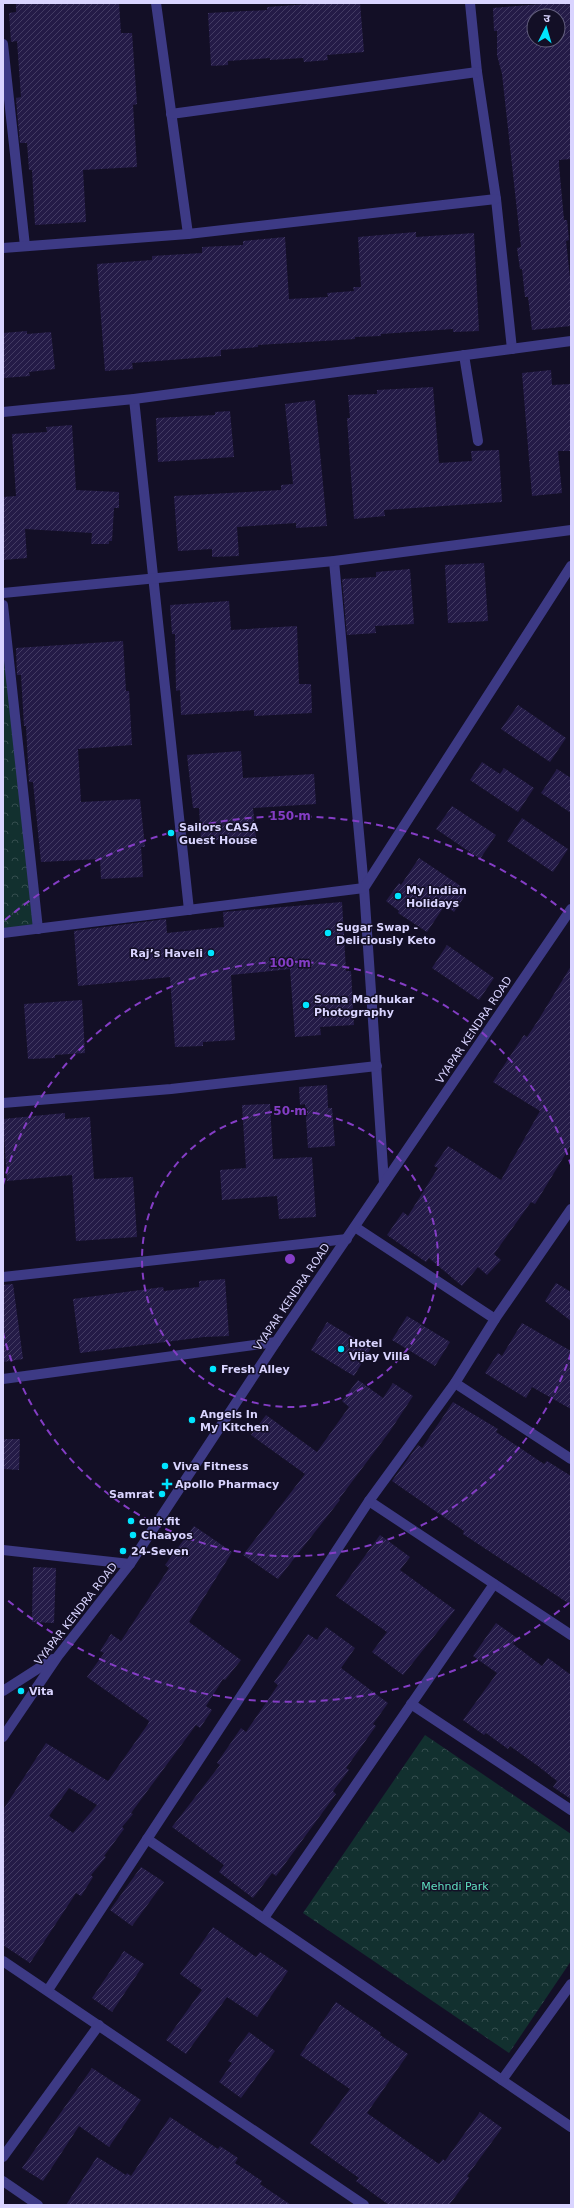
<svg xmlns="http://www.w3.org/2000/svg" width="574" height="2208" viewBox="0 0 574 2208" font-family="'DejaVu Sans','Noto Sans Devanagari',sans-serif">
  <style>
    .park { fill: url(#park-crowns) }
    .building { fill: url(#building-hatch); fill-rule: evenodd }
    .lines { fill: none; stroke-linecap: round; stroke-linejoin: round }
    .minor { stroke: #3d3a85; stroke-width: 10 }
    .ring { fill: none; stroke: #843dc5; stroke-width: 2; stroke-dasharray: 7 5 }
    .poi-dot { fill: #00e5ff; stroke: #130f26; stroke-width: 1.5 }
    .labels { text-anchor: middle; dominant-baseline: central; stroke-width: 3; stroke-linejoin: round; paint-order: stroke }
    .poi-label { font-size: 11px; font-weight: bold; fill: #d9d4ff; stroke: #130f26; text-anchor: start }
    .street-label { font-size: 11px; fill: #d9d4ff; stroke: #130f26 }
    .park-label { font-size: 11px; fill: #5fe0c0; stroke: #130f26 }
    .centre { fill: #843dc5; stroke: #130f26; stroke-width: 2 }
    .ring-label { font-size: 12px; text-anchor: middle; font-weight: bold; fill: #843dc5; stroke: #130f26; stroke-width: 3; stroke-linejoin: round; paint-order: stroke }
  </style>
  <defs>
    <pattern id="park-crowns" width="20" height="18" patternUnits="userSpaceOnUse"><rect width="20" height="18" fill="#12302f"/><path d="M2 6a3 3 0 1 1 6 0M12 15a3 3 0 1 1 6 0" fill="none" stroke="#344d4e"/></pattern>
    <pattern id="building-hatch" width="6" height="6" patternUnits="userSpaceOnUse"><rect width="6" height="6" fill="#241b47"/><path d="M-1 1l2-2M0 6l6-6M5 7l2-2" fill="none" stroke="#433b63"/></pattern>
  </defs>
  <rect width="100%" height="100%" fill="#130f26"/>
  <g class="park">
    <polygon points="3,605 38,929 3,933"/>
    <polygon points="425,1735 571,1834 571,1961 509,2053 303,1913"/>
  </g>
  <g class="building">
    <polygon points="16,3 119,3 121,33 132,33 137,104 133,105 137,167 83,170 86,222 35,225 32,170 29,170 27,143 20,143 17,111 16,98 21,97 17,41 11,42 9,13 16,12"/>
    <polygon points="324,3 360,3 364,52 327,55 328,60 304,62 303,58 270,60 270,58 228,61 228,65 211,66 208,13 267,10 267,7"/>
    <path d="M553,3H571V159L559,160V165L564,220H567L569,240L566,241L571,287V326L532,330L528,297H525L522,269H520L517,248L521,247L502,74L497,55V31H494L493,8ZM534,16H558V40H534Z"/>
    <polygon points="416,232 416,237 474,233 479,331 453,332 453,329 381,334 381,336 355,337 355,339 258,345 258,347 221,350 221,356 132,363 133,369 105,371 97,264 152,260 152,256 202,253 202,247 243,245 243,241 285,237 289,299 328,297 327,293 354,291 353,287 361,287 358,237"/>
    <polygon points="27,331 27,334 51,332 55,369 29,372 30,376 3,378 3,333"/>
    <polygon points="551,370 552,385 571,384 571,451 558,451 562,493 532,496 522,373"/>
    <polygon points="433,387 439,463 472,461 471,451 499,450 502,502 384,510 385,516 354,519 347,418 350,418 348,395 377,394 377,390"/>
    <polygon points="315,400 327,526 296,528 296,523 237,527 239,556 212,557 212,549 178,551 174,496 281,490 281,485 293,484 285,404"/>
    <polygon points="230,411 234,457 158,462 156,418 215,415 215,412"/>
    <polygon points="72,425 76,490 119,492 119,508 114,508 112,541 109,541 109,544 91,544 92,533 25,529 27,558 3,560 3,497 16,496 12,434 47,432 46,427"/>
    <polygon points="484,563 488,621 448,623 445,565"/>
    <polygon points="410,569 414,624 375,626 376,633 347,635 342,579 376,577 376,572"/>
    <polygon points="229,601 231,630 297,626 299,684 311,684 312,713 254,716 254,710 181,715 180,690 176,691 175,634 172,634 170,605"/>
    <polygon points="123,641 126,691 129,691 132,745 78,749 81,802 140,799 145,847 141,847 143,877 101,879 100,859 41,862 33,782 29,782 26,726 24,726 21,675 17,675 16,648"/>
    <polygon points="518,705 566,738 550,762 501,729"/>
    <polygon points="241,751 243,778 314,774 316,804 253,808 256,838 201,841 199,808 193,808 187,755"/>
    <polygon points="482,762 500,774 504,768 534,788 518,812 470,780"/>
    <polygon points="557,769 571,778 571,813 541,793"/>
    <polygon points="452,806 496,835 480,859 436,829"/>
    <polygon points="522,818 568,849 553,872 507,841"/>
    <polygon points="419,858 468,891 454,912 445,905 427,932 398,913 399,911 386,901 399,883 401,885"/>
    <polygon points="342,902 346,971 351,971 354,1025 320,1027 321,1035 295,1037 290,969 231,975 235,1040 203,1042 203,1046 175,1047 170,977 78,986 74,931 166,919 167,933 224,927 223,912"/>
    <polygon points="447,945 494,978 479,1000 432,968"/>
    <polygon points="571,966 571,1145 535,1204 531,1202 494,1254 501,1260 487,1275 478,1267 462,1286 429,1258 426,1262 387,1235 403,1212 408,1216 438,1168 434,1166 448,1146 501,1180 540,1111 493,1082 524,1035 527,1037 539,1019"/>
    <polygon points="82,1000 85,1053 55,1055 55,1058 28,1059 24,1004"/>
    <polygon points="327,1085 328,1108 332,1108 335,1146 308,1148 305,1104 300,1105 299,1087"/>
    <polygon points="270,1104 273,1159 312,1157 316,1217 279,1219 277,1196 222,1200 220,1170 246,1168 242,1105"/>
    <polygon points="65,1113 65,1119 90,1117 94,1179 133,1177 137,1237 76,1241 72,1175 7,1181 3,1119"/>
    <polygon points="225,1279 229,1336 204,1337 80,1353 73,1299 163,1287 164,1291 199,1287 199,1281"/>
    <polygon points="556,1283 571,1292 571,1321 545,1301"/>
    <polygon points="13,1284 23,1359 3,1362 3,1285"/>
    <polygon points="407,1316 450,1342 435,1366 392,1340"/>
    <polygon points="327,1322 371,1348 354,1376 311,1350"/>
    <polygon points="522,1323 571,1351 571,1409 532,1387 526,1398 485,1373 498,1353 502,1356"/>
    <polygon points="358,1380 383,1398 393,1383 413,1396 390,1431 339,1499 340,1500 278,1579 243,1555 305,1474 251,1435 266,1415 317,1452 349,1407 342,1401"/>
    <polygon points="453,1402 498,1429 496,1432 544,1464 547,1461 571,1476 571,1605 463,1534 464,1531 392,1481 418,1445 422,1448"/>
    <polygon points="3,1439 20,1439 19,1470 3,1469"/>
    <path d="M194,1526L232,1552L189,1622L241,1660L225,1680L223,1679L206,1706L212,1710L200,1728L196,1725L131,1813L133,1814L122,1827L124,1829L104,1856L106,1857L91,1875L93,1877L81,1896L76,1893L30,1963L3,1945V1810L46,1743L108,1781L148,1724L149,1721L87,1677L104,1653L100,1651L111,1634L121,1641L169,1568L165,1565ZM69,1788L97,1805L73,1833L49,1816Z"/>
    <polygon points="380,1535 410,1557 400,1570 455,1610 403,1675 372,1652 387,1632 336,1596"/>
    <polygon points="33,1567 56,1568 54,1623 32,1622"/>
    <polygon points="496,1623 517,1638 513,1644 542,1666 548,1658 571,1675 571,1799 553,1787 557,1781 538,1766 510,1746 508,1749 486,1733 484,1735 463,1720 497,1673 473,1656"/>
    <polygon points="326,1627 355,1648 341,1668 388,1703 373,1724 376,1726 346,1768 349,1770 333,1791 336,1794 276,1876 272,1873 253,1898 219,1872 224,1865 172,1827 220,1765 217,1763 241,1728 246,1732 278,1685 274,1682 308,1634 317,1640"/>
    <polygon points="141,1867 164,1882 132,1926 110,1910"/>
    <polygon points="213,1927 256,1957 260,1952 288,1971 257,2017 227,1997 186,2054 166,2040 202,1990 180,1974"/>
    <polygon points="124,1951 144,1964 112,2012 92,1998"/>
    <polygon points="336,2002 381,2033 380,2035 408,2054 367,2113 439,2164 443,2159 445,2161 480,2112 502,2128 467,2176 469,2178 449,2205 389,2205 356,2181 359,2178 310,2143 350,2089 300,2055"/>
    <polygon points="249,2032 275,2051 241,2098 219,2082 232,2063 228,2061"/>
    <polygon points="92,2068 141,2100 109,2147 79,2126 43,2181 22,2168"/>
    <polygon points="170,2117 218,2149 220,2146 238,2158 235,2163 262,2181 260,2184 291,2205 66,2205 97,2157 126,2175 127,2173 131,2176"/>
  </g>
  <g class="lines">
    <g class="minor">
      <polyline points="156,3 188,234"/>
      <polyline points="470,3 477,72 496,199 512,349"/>
      <polyline points="3,44 25,246"/>
      <polyline points="171,114 477,72"/>
      <polyline points="3,248 188,234 496,199"/>
      <polyline points="464,355 478,441"/>
      <polyline points="134,399 189,910"/>
      <polyline points="3,412 134,399 571,341"/>
      <polyline points="334,561 364,888 384,1183"/>
      <polyline points="3,593 334,561 571,530"/>
      <polyline points="3,605 38,929"/>
      <polyline points="3,933 364,888 571,566"/>
      <polyline points="3,1103 171,1089 377,1066"/>
      <polyline points="355,1227 495,1319"/>
      <polyline points="3,1277 347,1239"/>
      <polyline points="3,1379 276,1342"/>
      <polyline points="455,1383 571,1459"/>
      <polyline points="369,1501 571,1635"/>
      <polyline points="3,1550 130,1564"/>
      <polyline points="3,1691 53,1659"/>
      <polyline points="411,1704 571,1810"/>
      <polyline points="3,1737 58,1656 130,1564 276,1342 571,909"/>
      <polyline points="147,1839 571,2127"/>
      <polyline points="264,1918 494,1584"/>
      <polyline points="3,1961 364,2205"/>
      <polyline points="48,1990 369,1501 455,1383 495,1319 571,1209"/>
      <polyline points="502,2080 571,1984"/>
      <polyline points="3,2157 99,2025"/>
      <polyline points="3,2181 38,2205"/>
    </g>
  </g>
  <g class="ring">
    <circle cx="290" cy="1259" r="148"/>
    <path d="M571 1353A296 296 0 0 1 3 1333M3 1185A296 296 0 0 1 571 1165"/>
    <path d="M569 1603A443 443 0 0 1 5 1598M5 920A443 443 0 0 1 569 915"/>
  </g>
  <g class="poi-dot">
    <circle cx="171" cy="833" r="4"/>
    <circle cx="398" cy="896" r="4"/>
    <circle cx="328" cy="933" r="4"/>
    <circle cx="211" cy="953" r="4"/>
    <circle cx="306" cy="1005" r="4"/>
    <circle cx="341" cy="1349" r="4"/>
    <circle cx="213" cy="1369" r="4"/>
    <circle cx="192" cy="1420" r="4"/>
    <circle cx="165" cy="1466" r="4"/>
    <path d="M165 1478h4v4h4v4h-4v4h-4v-4h-4v-4h4z"/>
    <circle cx="162" cy="1494" r="4"/>
    <circle cx="131" cy="1521" r="4"/>
    <circle cx="133" cy="1535" r="4"/>
    <circle cx="123" cy="1551" r="4"/>
    <circle cx="21" cy="1691" r="4"/>
  </g>
  <g class="labels">
    <g class="poi-label">
      <text x="179" y="827">Sailors CASA<tspan x="179" dy="13">Guest House</tspan></text>
      <text x="406" y="890">My Indian<tspan x="406" dy="13">Holidays</tspan></text>
      <text x="336" y="927">Sugar Swap -<tspan x="336" dy="13">Deliciously Keto</tspan></text>
      <text x="203" y="953" text-anchor="end">Raj’s Haveli</text>
      <text x="314" y="999">Soma Madhukar<tspan x="314" dy="13">Photography</tspan></text>
      <text x="349" y="1343">Hotel<tspan x="349" dy="13">Vijay Villa</tspan></text>
      <text x="221" y="1369">Fresh Alley</text>
      <text x="200" y="1414">Angels In<tspan x="200" dy="13">My Kitchen</tspan></text>
      <text x="173" y="1466">Viva Fitness</text>
      <text x="175" y="1484">Apollo Pharmacy</text>
      <text x="154" y="1494" text-anchor="end">Samrat</text>
      <text x="139" y="1521">cult.fit</text>
      <text x="141" y="1535">Chaayos</text>
      <text x="131" y="1551">24-Seven</text>
      <text x="29" y="1691">Vita</text>
    </g>
    <g class="street-label">
      <text transform="translate(474 1030) rotate(-56)">VYAPAR KENDRA ROAD</text>
      <text transform="translate(292 1297) rotate(-56)">VYAPAR KENDRA ROAD</text>
      <text transform="translate(76 1614) rotate(-52)">VYAPAR KENDRA ROAD</text>
    </g>
    <g class="park-label">
      <text x="455" y="1886">Mehndi Park</text>
    </g>
  </g>
  <circle cx="290" cy="1259" r="6" class="centre"/>
  <g class="ring-label">
    <text x="290" y="820">150 m</text>
    <text x="290" y="967">100 m</text>
    <text x="290" y="1115">50 m</text>
  </g>
  <rect width="574" height="2208" fill="none" stroke="#d9d4ff" stroke-width="8"/>
  <g transform="translate(546 28) rotate(5)"><circle r="19" fill="#130f26" stroke="#625e7d"/>
  <path d="M0-3L7 15L0 10L-7 15Z" fill="#00e5ff"/>
  <text y="-6" font-size="11" font-weight="bold" text-anchor="middle" fill="#d9d4ff">उ</text>
  </g>
</svg>
